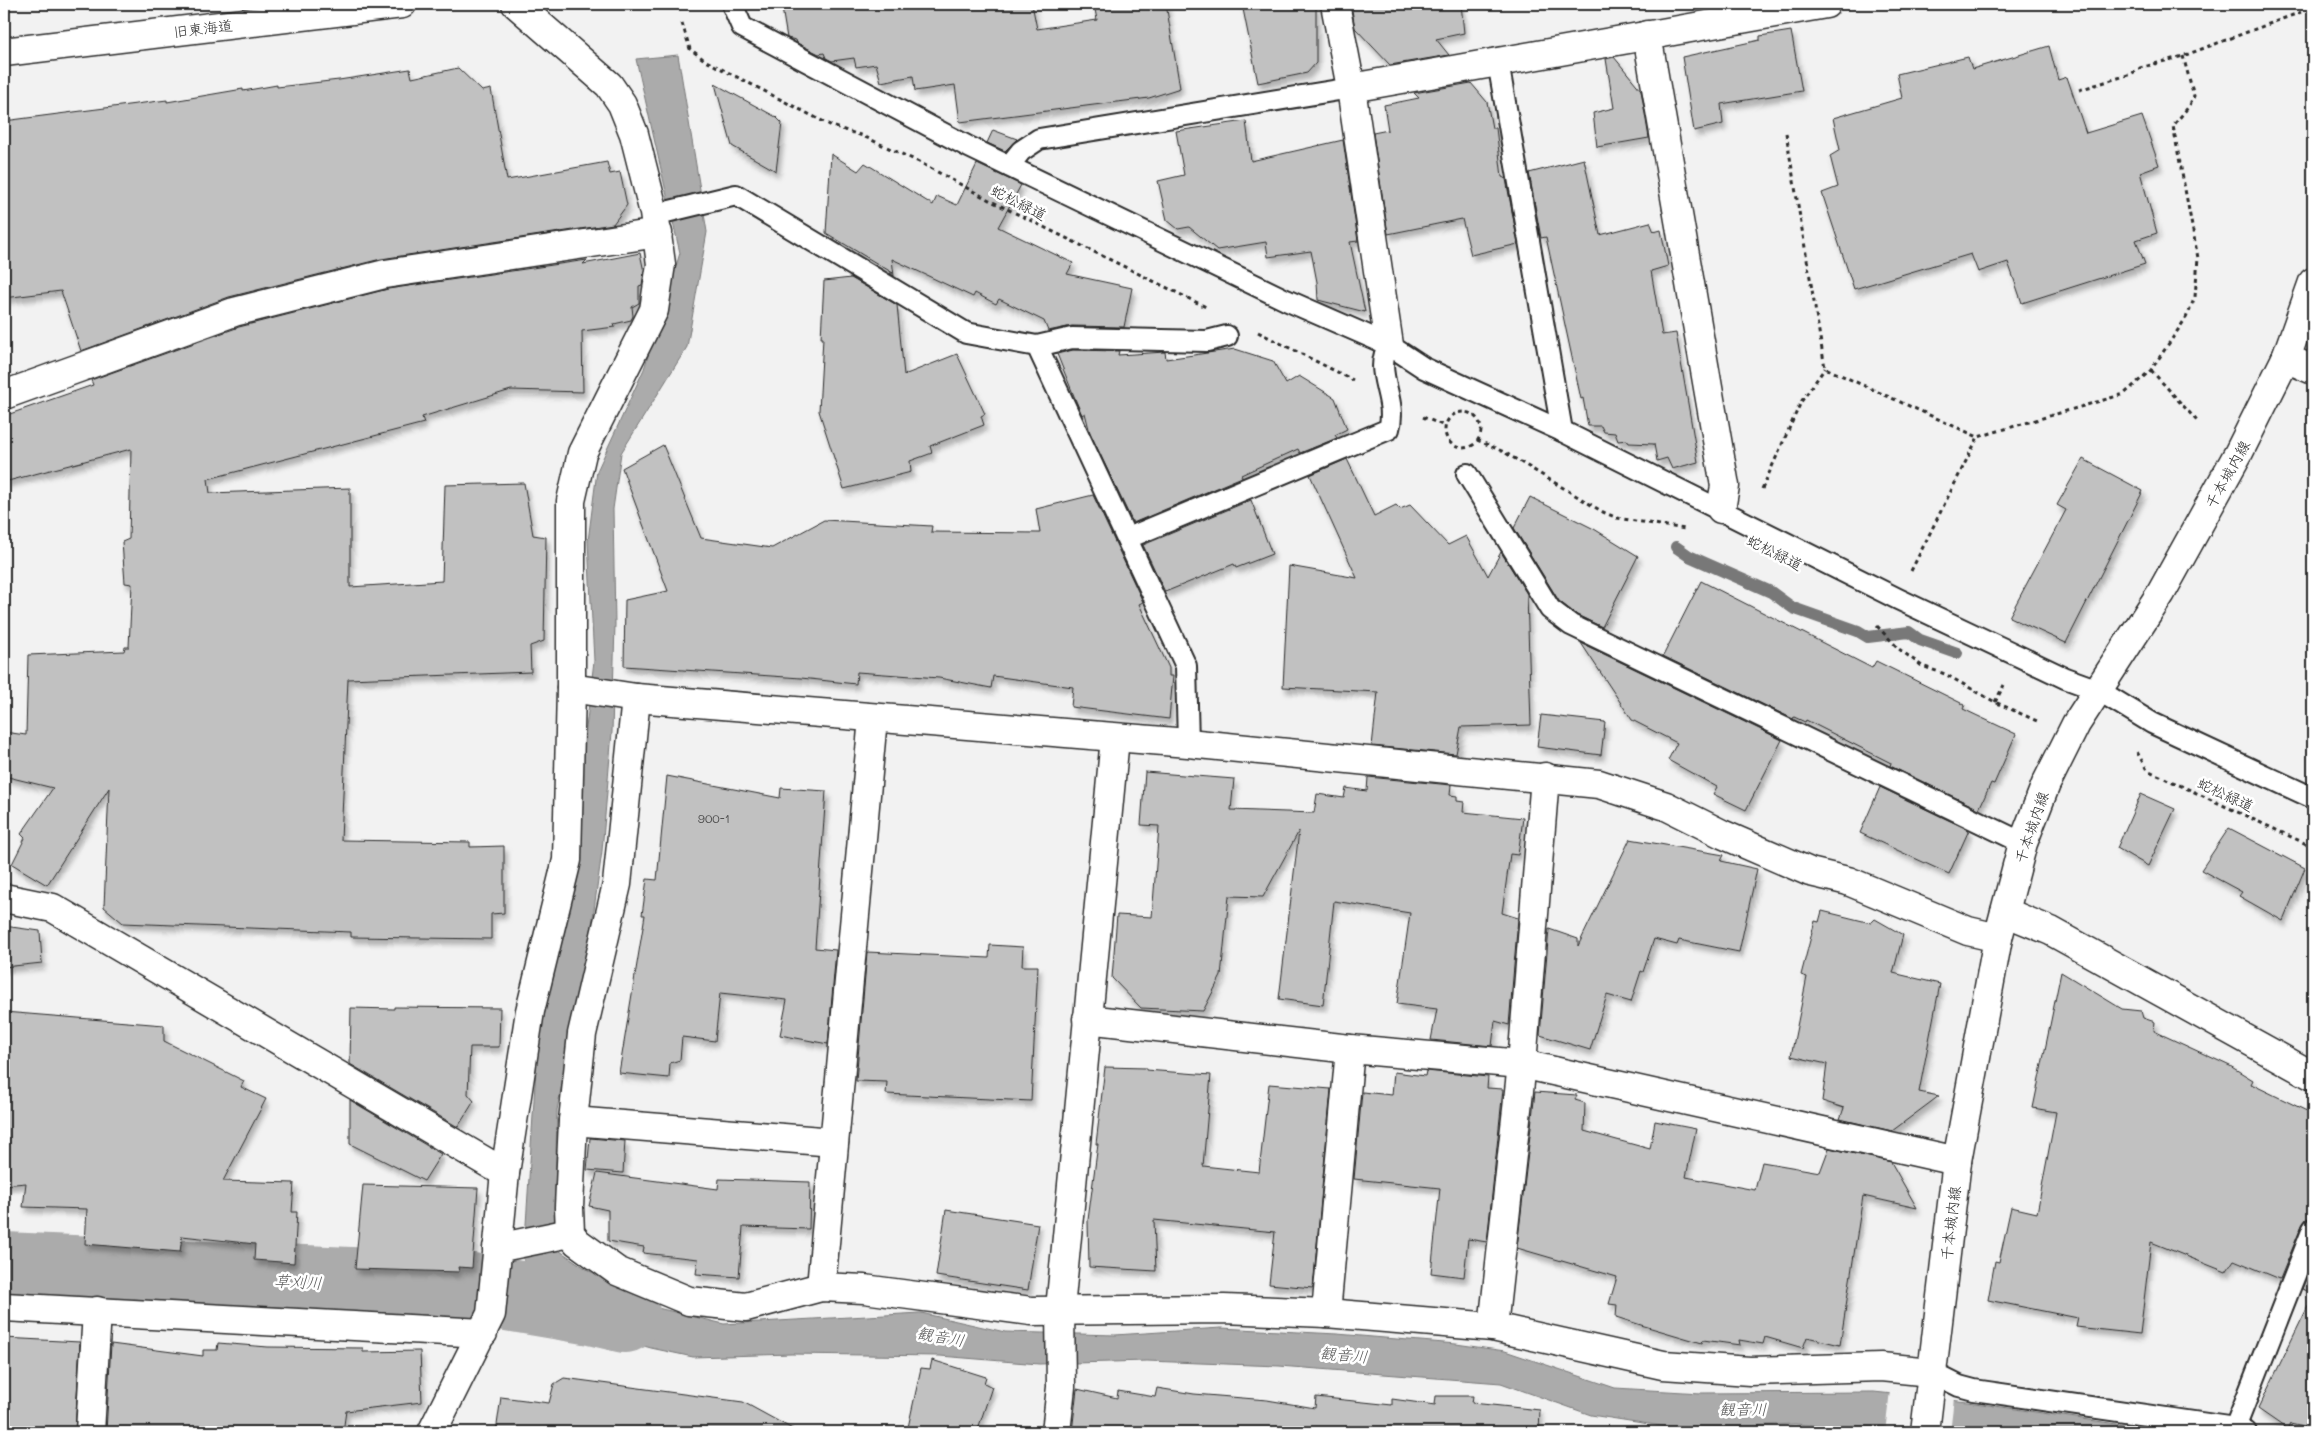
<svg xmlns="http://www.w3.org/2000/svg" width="2317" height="1436" viewBox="0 0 2317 1436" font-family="Mali,'Klee One',sans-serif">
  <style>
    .water { fill: #ababab; stroke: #787878 }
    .pier { fill: #f2f2f2 }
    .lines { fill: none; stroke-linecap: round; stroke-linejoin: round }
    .stream { stroke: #787878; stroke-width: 12 }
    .river { stroke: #ababab; stroke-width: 72 }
    .building { fill: #c1c1c1; stroke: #2b2b2b; filter: url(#shadow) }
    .lane-casing { stroke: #2b2b2b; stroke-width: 24 }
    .street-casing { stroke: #2b2b2b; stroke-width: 31 }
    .secondary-casing { stroke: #2b2b2b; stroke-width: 31 }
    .path { stroke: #2b2b2b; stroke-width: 3; stroke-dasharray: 4 4; stroke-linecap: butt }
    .lane { stroke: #fff; stroke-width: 20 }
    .street { stroke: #fff; stroke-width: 28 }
    .secondary { stroke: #fff; stroke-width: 28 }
    .labels { text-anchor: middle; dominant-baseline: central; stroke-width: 5; stroke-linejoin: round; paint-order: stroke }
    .number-label { font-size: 12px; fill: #505050 }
    .street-label { font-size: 15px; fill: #2b2b2b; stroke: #fff }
    .water-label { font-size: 16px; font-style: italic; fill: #585858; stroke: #fff }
  </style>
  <defs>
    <filter id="shadow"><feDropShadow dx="3" dy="5.5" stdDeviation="2.5" flood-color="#0004"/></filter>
  </defs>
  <rect width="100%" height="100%" fill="#f2f2f2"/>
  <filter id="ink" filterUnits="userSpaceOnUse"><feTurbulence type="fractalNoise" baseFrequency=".02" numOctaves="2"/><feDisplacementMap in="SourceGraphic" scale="10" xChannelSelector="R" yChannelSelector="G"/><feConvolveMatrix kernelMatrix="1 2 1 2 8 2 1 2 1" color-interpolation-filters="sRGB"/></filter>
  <g filter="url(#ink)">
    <polygon class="water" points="678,55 707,232 687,347 621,453 613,509 615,624 612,732 602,851 590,939 557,1110 554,1247 637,1303 724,1324 921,1313 1005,1332 1115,1335 1221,1328 1337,1334 1456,1344 1505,1351 1615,1388 1701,1393 1874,1392 1968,1402 2170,1432 1912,1432 1795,1424 1681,1429 1591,1415 1501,1383 1279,1366 1147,1361 1039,1364 940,1356 791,1354 693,1357 651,1348 528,1313 523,1271 538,1038 580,779 594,661 588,541 597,471 644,369 680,253 636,59"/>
    <polygon class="pier" points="1890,1391 1954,1398 1950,1432 1885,1432"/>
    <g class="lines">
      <polyline class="stream" points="1676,547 1689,556 1771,592 1793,608 1858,631 1868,637 1909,632 1920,640 1957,653"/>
      <polyline class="river" points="4,1268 466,1288 591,1309 625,1317"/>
    </g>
    <g class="building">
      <polygon points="803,4 1032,4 1037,29 1097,20 1094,4 1166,4 1180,88 1149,98 960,122 955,85 915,91 913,76 881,82 876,64 856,67 854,58 832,61 826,58 824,53 819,54 797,43 796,40 787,38 782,8"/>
      <polygon points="1242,4 1316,4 1316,63 1307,73 1258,83"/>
      <polygon points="1351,4 1461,4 1464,33 1436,39 1449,55 1390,65 1355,28"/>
      <polygon points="1791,31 1802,91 1721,104 1723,124 1694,131 1682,57 1760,40 1760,36"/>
      <polygon points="2049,46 2058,80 2067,77 2086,133 2142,116 2159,165 2140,172 2157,233 2136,240 2145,264 2022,303 2008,262 1978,272 1971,254 1854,289 1822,193 1838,187 1830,156 1840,150 1833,118 1902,98 1897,74 1968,57 1972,69"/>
      <polygon points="1614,57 1641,90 1649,138 1597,147 1593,113 1614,108 1606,59"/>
      <polygon points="458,68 482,91 491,89 507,180 607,162 610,174 620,172 627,205 613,224 381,259 229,297 81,351 61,291 4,298 4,121 167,100 167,102 243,89 243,91 277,85 277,87 339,80 410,69 412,78"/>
      <polygon points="1471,83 1487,102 1492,128 1496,128 1502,177 1506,179 1518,244 1471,255 1462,219 1388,234 1373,133 1388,130 1384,105 1419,98 1414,93"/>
      <polygon points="715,84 776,117 782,123 776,171 732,146"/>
      <polygon points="1246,121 1251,161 1343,140 1358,241 1350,242 1365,312 1318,300 1317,282 1311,251 1268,257 1266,242 1217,250 1189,227 1178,229 1167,220 1158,181 1184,175 1176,131"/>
      <polygon points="993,130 1017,139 1005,151 987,143"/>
      <polygon points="831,154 858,171 865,163 933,205 937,196 957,205 977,164 1021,185 998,227 1073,263 1067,274 1132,288 1124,327 1072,326 1048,331 1044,321 999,299 996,304 975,293 973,297 892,259 894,276 890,273 893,273 826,233"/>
      <polygon points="1584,159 1600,235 1650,222 1654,232 1661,230 1668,266 1651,271 1662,335 1676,333 1698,462 1672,469 1667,458 1657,461 1654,444 1629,443 1627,440 1618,441 1615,433 1604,432 1601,426 1588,426 1583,398 1581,399 1546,237 1541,238 1529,173"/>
      <polygon points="640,253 644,272 642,285 639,286 639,303 632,307 633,316 631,320 614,324 615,327 582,331 583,392 511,390 422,417 424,423 208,479 210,493 350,488 350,587 442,581 445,485 524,483 533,535 546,537 544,641 530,646 531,672 348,679 341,840 470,842 470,847 504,846 504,913 491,914 491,939 351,937 351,932 123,923 104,907 109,788 47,885 12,864 25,838 21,834 53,788 4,776 4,732 26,735 28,655 124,651 125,647 129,647 132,584 125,583 122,542 129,539 131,449 4,482 4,416 93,385 91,380 239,327 388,289 587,260 583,264"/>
      <polygon points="851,278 897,305 904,375 957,354 985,414 981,416 984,425 930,446 932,453 910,461 911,472 844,489 819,411 823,338 821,338 824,281"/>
      <polygon points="1235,349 1273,361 1286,384 1299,376 1335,398 1347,429 1335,435 1337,438 1300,453 1298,449 1241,475 1242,477 1133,523 1090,433 1085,413 1082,415 1076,401 1057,354 1073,350 1119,351 1118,355 1165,352 1166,359"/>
      <polygon points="663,445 701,538 772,548 824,520 932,526 931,532 1040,533 1036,509 1093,495 1143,602 1139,604 1169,668 1169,676 1173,676 1169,719 1071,707 1073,687 993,676 991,688 939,678 857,672 856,684 801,678 624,666 625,600 668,591 622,468"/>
      <polygon points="1347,459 1374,516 1396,505 1400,509 1410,505 1448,545 1466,536 1488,576 1501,552 1527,594 1531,725 1461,727 1456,754 1372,746 1378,692 1283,687 1289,566 1357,578 1310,475"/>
      <polygon points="2083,459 2143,491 2066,643 2009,617 2066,510 2057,505"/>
      <polygon points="1530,497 1594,529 1638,556 1602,627 1577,615 1559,601 1514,528"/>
      <polygon points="1251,500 1272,554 1236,568 1234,564 1165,592 1143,545"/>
      <polygon points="1701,581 1872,668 1876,661 1965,705 1963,709 2016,734 1994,784 1991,783 1979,809 1890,766 1891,763 1806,720 1805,722 1794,717 1793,719 1663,656"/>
      <polygon points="1581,643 1782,740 1746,810 1713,794 1717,787 1668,760 1677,743 1632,720"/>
      <polygon points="1541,715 1605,722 1601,755 1537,747"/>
      <polygon points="1145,772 1234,779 1231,810 1314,813 1317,794 1344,798 1346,788 1367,791 1368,777 1451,785 1450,795 1457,796 1457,801 1464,802 1463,812 1523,818 1518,855 1510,854 1502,913 1518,918 1509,1025 1495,1021 1492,1046 1431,1040 1437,1009 1397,1004 1410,913 1334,901 1323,1005 1279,999 1299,831 1263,897 1229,896 1221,976 1203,1011 1141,1008 1112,978 1117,915 1152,917 1159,826 1141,825"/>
      <polygon points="667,776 780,798 781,788 826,791 815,948 836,950 828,1044 780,1035 787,1000 720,993 715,1041 682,1037 680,1060 670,1063 669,1078 619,1073 645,915 642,915 647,879 657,880"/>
      <polygon points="1880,787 1969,830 1949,874 1860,833"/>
      <polygon points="2141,794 2175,809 2148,866 2117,848"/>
      <polygon points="2229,828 2305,868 2283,921 2239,896 2242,892 2201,870"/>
      <polygon points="1630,839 1724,855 1721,861 1757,869 1739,952 1679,940 1677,945 1654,939 1643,972 1641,971 1631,1002 1607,995 1590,1050 1540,1035 1549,929 1578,939 1578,946"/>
      <polygon points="1822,911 1871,923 1875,919 1903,935 1893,973 1940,984 1919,1092 1939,1096 1892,1131 1840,1119 1844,1108 1822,1101 1827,1064 1791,1056 1807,977 1801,975 1815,921 1819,922"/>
      <polygon points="4,926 40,931 42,963 4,967"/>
      <polygon points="990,945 1023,947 1022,966 1038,966 1031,1101 886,1094 887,1082 856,1081 867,952 989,958"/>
      <polygon points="2061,972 2122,1009 2141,1011 2143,1018 2155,1022 2154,1031 2230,1066 2253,1080 2251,1084 2313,1114 2313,1217 2306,1219 2302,1225 2280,1279 2234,1260 2226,1272 2151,1242 2140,1334 2076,1327 2078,1318 1988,1300 1995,1261 1999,1262 2011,1207 2037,1213 2056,1112 2033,1108"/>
      <polygon points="394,1007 500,1008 499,1047 470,1047 468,1094 474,1101 458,1127 350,1064 351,1008 394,1009"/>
      <polygon points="4,1012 164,1025 164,1041 244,1081 241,1087 266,1099 223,1181 294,1183 292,1212 297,1212 294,1263 254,1260 255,1244 182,1236 180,1252 85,1244 87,1209 23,1207 26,1183 4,1185"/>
      <polygon points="1105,1067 1146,1068 1146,1070 1211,1075 1203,1166 1259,1172 1269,1084 1331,1089 1313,1288 1269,1284 1275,1232 1154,1220 1156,1271 1089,1267 1088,1220 1098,1144 1096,1144"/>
      <polygon points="1426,1071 1488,1077 1487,1088 1503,1089 1487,1242 1468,1239 1464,1277 1431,1273 1440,1188 1354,1179 1362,1092 1392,1095 1394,1072 1425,1076"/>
      <polygon points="1535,1092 1577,1095 1575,1100 1585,1103 1584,1131 1650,1149 1655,1121 1696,1129 1686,1177 1755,1190 1762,1162 1820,1172 1829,1148 1891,1162 1917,1208 1863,1196 1840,1345 1807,1337 1803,1348 1765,1337 1763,1344 1739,1340 1740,1345 1703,1340 1702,1343 1641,1325 1616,1317 1617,1305 1609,1304 1617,1277 1517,1248"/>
      <polygon points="350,1100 441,1154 424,1181 350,1144"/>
      <polygon points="590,1138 625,1141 623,1173 587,1170"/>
      <polygon points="597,1173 718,1189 719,1179 810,1182 809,1229 743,1227 739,1277 696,1274 698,1259 643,1253 644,1247 608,1241 608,1210 589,1206"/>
      <polygon points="363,1185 478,1188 472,1268 458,1267 459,1272 355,1269"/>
      <polygon points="946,1210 1038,1224 1028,1290 936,1276"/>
      <polygon points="2313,1261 2313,1293 2302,1289"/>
      <polygon points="2313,1296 2313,1410 2304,1426 2290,1423 2287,1429 2258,1409"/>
      <polygon points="4,1338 80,1342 75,1432 4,1432"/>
      <polygon points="218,1343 268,1347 363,1348 363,1352 420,1351 422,1402 346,1411 343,1432 106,1432 111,1344 203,1356 203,1350 217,1350"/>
      <polygon points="932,1360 986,1377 984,1383 992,1387 977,1432 907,1432 921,1368 930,1369"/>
      <polygon points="564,1378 743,1402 798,1432 496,1432 501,1397 549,1403 554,1384"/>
      <polygon points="1157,1388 1194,1394 1267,1400 1315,1408 1316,1397 1392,1405 1392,1399 1435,1405 1436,1396 1473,1396 1472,1403 1540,1410 1539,1432 1072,1432 1077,1389 1117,1398 1118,1391 1155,1397"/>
    </g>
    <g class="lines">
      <g class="lane-casing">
        <g id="lane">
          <polyline points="732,4 742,27 969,147 1286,300 1389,345 1424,368 1562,431 1898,599 2065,678 2098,690 2152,723 2313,798"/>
          <polyline points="1498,62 1562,431"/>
          <polyline points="1009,166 1021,151 1039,139 1351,88"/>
          <polyline points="654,213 666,212 736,195 966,333 1037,346 1186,666 1188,743"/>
          <polyline points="1037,346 1072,338 1207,341 1227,336"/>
          <polyline points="1467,474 1550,609 1571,625 2023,843"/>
          <path d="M1128,538L1389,429C1398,398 1372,372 1389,345"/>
          <polyline points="1931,1372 1959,1386 1974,1390 2235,1428 2246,1432"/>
          <polyline points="2235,1428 2313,1229"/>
        </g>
      </g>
      <g class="street-casing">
        <g id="street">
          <polyline points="1335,4 1351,88 1389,345"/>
          <polyline points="1647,35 1725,486 1721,509"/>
          <polyline points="1351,88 1826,4"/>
          <polyline points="2286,358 2313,370"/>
          <polyline points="4,395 234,312 385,274 658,233"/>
          <polyline points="571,688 636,698 1188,743 1599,784 1666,806 1722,834 1810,872 1848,881 1968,931 1998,938"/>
          <polyline points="636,698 617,884 582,1034 573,1121 569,1207 570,1233 577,1242 617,1271 689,1301 746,1307 821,1287 864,1289 1031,1311 1224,1309 1326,1313 1493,1327 1663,1365 1750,1371 1881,1367 1931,1372"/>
          <polyline points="4,898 53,908 505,1173"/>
          <polyline points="2005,912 2051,931 2313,1076"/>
          <polyline points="1087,1019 1350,1049 1522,1064 1957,1161"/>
          <polyline points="573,1121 834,1142"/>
          <polyline points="497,1248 570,1233"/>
          <polyline points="821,1287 873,718"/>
          <polyline points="4,1307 483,1333"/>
          <polyline points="1326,1313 1350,1049"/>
          <polyline points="1493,1327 1522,1064 1545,777"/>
          <polyline points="90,1432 97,1311"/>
          <polyline points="432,1432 491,1314 505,1173 530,1011 567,860 571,688 571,501 582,453 654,310 661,264 654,213 634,134 622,104 609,85 516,4"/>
          <polyline points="1056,1432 1061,1387 1060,1309 1115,738"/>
        </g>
      </g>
      <g class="secondary-casing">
        <g id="secondary">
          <polyline points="4,52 402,4"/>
          <polyline points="1925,1432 1957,1161 1998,938 2023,843 2046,784 2076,724 2161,593 2239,452 2286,358 2313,282"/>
        </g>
      </g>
      <g class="path">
        <polyline points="682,23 690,49 706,61 832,126 863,136 919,162 993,202 1208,308"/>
        <polyline points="2079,90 2131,74 2140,68 2183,56 2301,12"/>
        <polyline points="1786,133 1825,368 1978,437 2124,394 2151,370 2186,318 2195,297 2198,258 2173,126 2190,105 2194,96 2183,56"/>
        <polyline points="1258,332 1353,380"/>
        <polyline points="2151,370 2197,421"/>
        <circle cx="1463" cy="430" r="18"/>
        <polyline points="1423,417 1445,426"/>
        <polyline points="1477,440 1504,452 1603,512 1617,518 1685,529"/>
        <polyline points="1762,489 1801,402 1825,368"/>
        <polyline points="1911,571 1978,437"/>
        <polyline points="1877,626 1899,649 1922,666 1945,674 1995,702 2037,721"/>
        <polyline points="1995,702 2004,685"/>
        <polyline points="2137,752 2147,770 2313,847"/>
      </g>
      <use href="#lane" class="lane"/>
      <use href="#street" class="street"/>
      <use href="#secondary" class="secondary"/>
    </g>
  </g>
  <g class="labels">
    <g class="number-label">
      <text x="714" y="818">900-1</text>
    </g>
    <g class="street-label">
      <text transform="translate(203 28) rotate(-7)">旧東海道</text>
      <text transform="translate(1019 202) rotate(27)">蛇松緑道</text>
      <text transform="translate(2227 474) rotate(-61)">千本城内線</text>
      <text transform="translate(1775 552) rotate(27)">蛇松緑道</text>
      <text transform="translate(2226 794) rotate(25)">蛇松緑道</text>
      <text transform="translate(2031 827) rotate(-71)">千本城内線</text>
      <text transform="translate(1950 1223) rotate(-83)">千本城内線</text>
    </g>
    <g class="water-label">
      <text transform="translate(298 1281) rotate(3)">草刈川</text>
      <text transform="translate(941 1336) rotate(10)">観音川</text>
      <text transform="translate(1344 1354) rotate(5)">観音川</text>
      <text x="1743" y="1408">観音川</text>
    </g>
  </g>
  <rect width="2317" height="1436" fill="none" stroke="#fff" stroke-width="20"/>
  <rect x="10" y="10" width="2297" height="1416" fill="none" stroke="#2b2b2b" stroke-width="2" filter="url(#ink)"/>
</svg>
